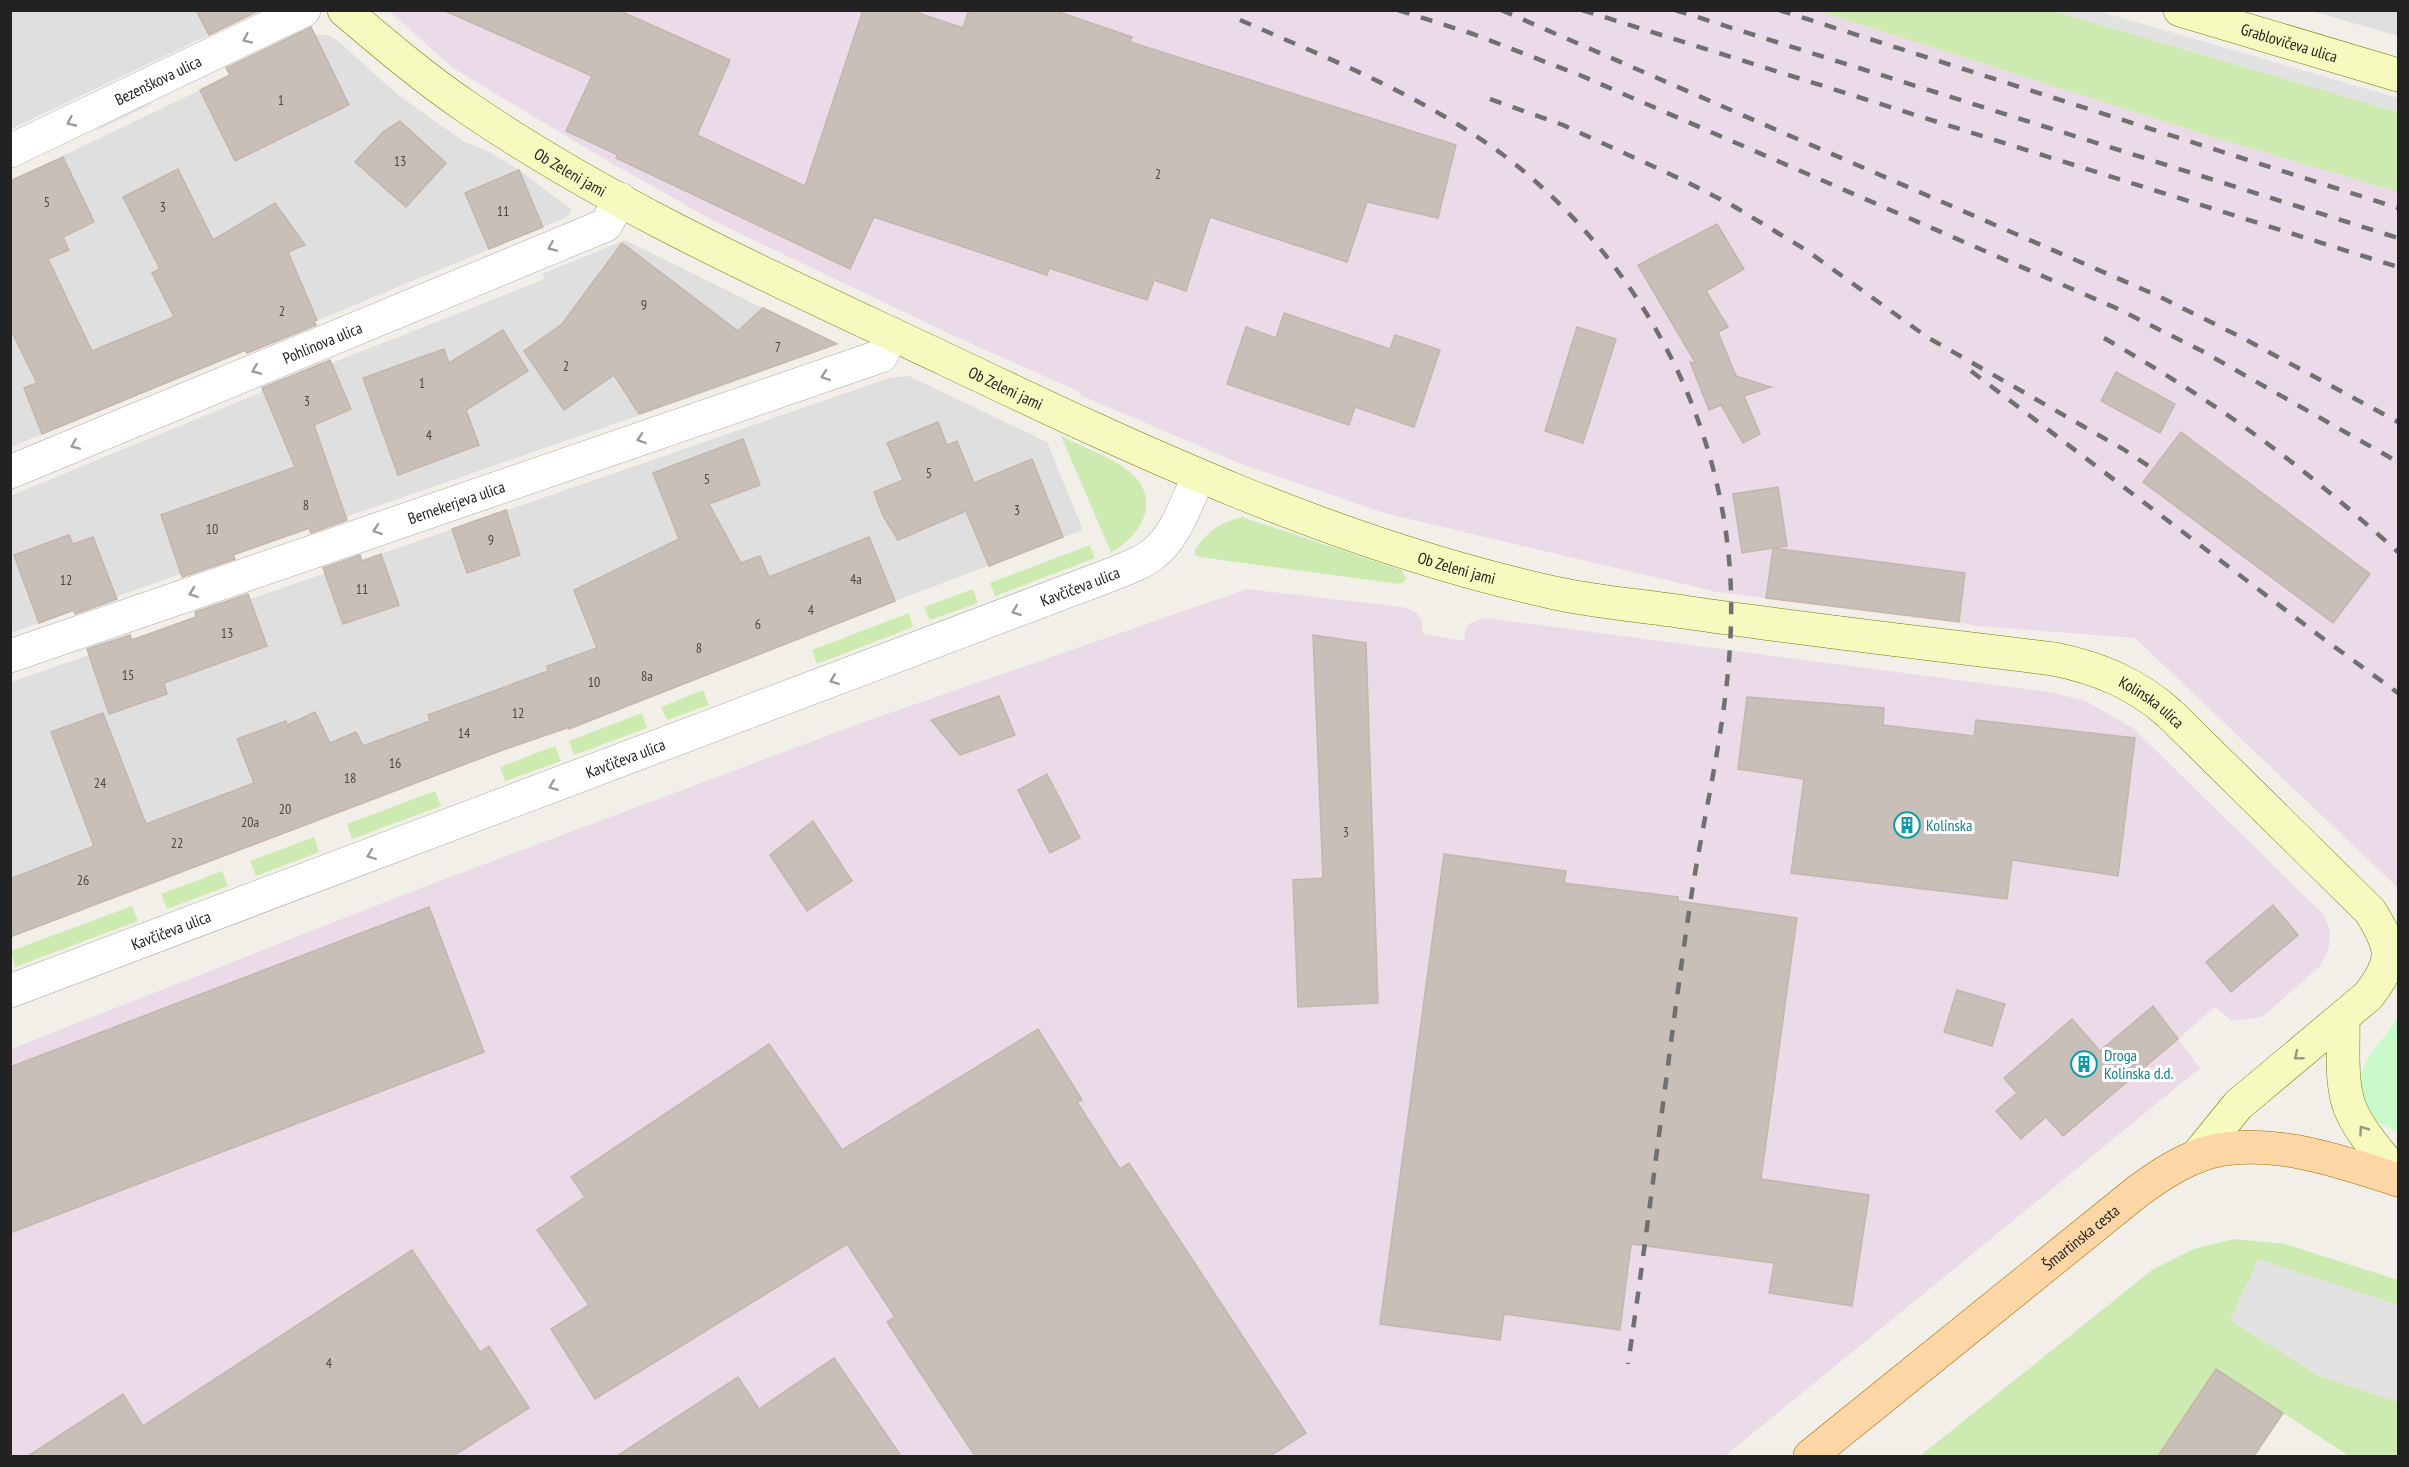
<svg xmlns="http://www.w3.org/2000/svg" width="2409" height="1467" viewBox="0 0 2409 1467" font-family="'PT Sans Narrow',sans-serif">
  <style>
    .residential { fill: #e0dfdf }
    .industrial { fill: #ebdbe8 }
    .grass { fill: #cdebb0 }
    .park { fill: #c8facc }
    .parking { fill: #e2e2e2 }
    .building { fill: #c7bfb8; stroke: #c4b6ab; stroke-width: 1.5 }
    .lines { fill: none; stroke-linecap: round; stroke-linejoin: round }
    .street-casing { stroke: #a9a9a9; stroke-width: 34 }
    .secondary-casing { stroke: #707d05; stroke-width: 34 }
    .primary-casing { stroke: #a06b00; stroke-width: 34 }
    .street { stroke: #fff; stroke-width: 33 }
    .secondary { stroke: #f7fabf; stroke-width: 33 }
    .primary { stroke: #fcd6a4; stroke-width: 33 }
    .rail { stroke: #707070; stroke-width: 4.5; stroke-dasharray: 12 12; stroke-linecap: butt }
    .oneway { stroke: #9c9c9c }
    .oneway2 { stroke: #979978 }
    .labels { text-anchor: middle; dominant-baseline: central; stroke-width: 6; stroke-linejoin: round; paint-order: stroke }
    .number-label { font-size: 14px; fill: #4b4948 }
    .street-label { font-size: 16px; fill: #222; stroke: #fff }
    .culture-label { font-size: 16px; fill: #0d838f; stroke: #fff; text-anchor: start }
  </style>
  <rect width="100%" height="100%" fill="#f2efe9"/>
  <g class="residential">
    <polygon points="11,11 259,11 11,129"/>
    <polygon points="2310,11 2398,11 2398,36 2333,17"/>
    <polygon points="315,35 328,35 338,41 397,94 463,141 490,152 519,170 571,209 570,214 565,218 11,447 10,181"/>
    <polygon points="625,240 821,337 826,344 821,350 721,387 11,633 10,496 332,363 545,279 542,274"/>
    <polygon points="909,376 1047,442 1083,530 895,601 569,729 500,751 11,937 11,682 889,378"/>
  </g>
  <g class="industrial">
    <polygon points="389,11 1819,11 2216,138 2398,192 2398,888 2135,638 1977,626 1959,622 1717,592 1384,513 1239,463 1080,395 1080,392 952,335 712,220 608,161 453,68"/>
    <polygon points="1247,589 1403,607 1415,612 1421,619 1423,634 1464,641 1466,628 1470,623 1485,618 2050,692 2086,701 2134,729 2323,914 2330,929 2329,948 2320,966 2262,1017 2232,1021 2215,1007 2178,1039 2200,1068 1725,1456 11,1456 11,1049 426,886 861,723"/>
  </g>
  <g class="grass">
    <polygon points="1819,11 2054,11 2398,112 2398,192 2216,138"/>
    <path d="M1061,436C1081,446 1116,459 1131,473C1162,500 1141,537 1111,552Z"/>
    <path d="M1242,517L1401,570L1406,578L1404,582L1399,584L1199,557L1195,555V550C1207,531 1220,523 1242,517Z"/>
    <polygon points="1090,545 1095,558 995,596 990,583"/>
    <polygon points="973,589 978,603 930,620 924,607"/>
    <polygon points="909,613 913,627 817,664 812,650"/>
    <polygon points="703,690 709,705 667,720 661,707"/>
    <polygon points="642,713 647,728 574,755 569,741"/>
    <polygon points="555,746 561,761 505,781 500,767"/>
    <polygon points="435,791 441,806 352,839 347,824"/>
    <polygon points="314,837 319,852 256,876 250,861"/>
    <polygon points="222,871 228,886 167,909 161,894"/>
    <polygon points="132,906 138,921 15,967 11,951"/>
    <polygon points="2235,1239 2285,1244 2398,1280 2398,1305 2258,1260 2317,1375 2398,1402 2398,1455 2349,1456 2216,1369 2158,1456 1920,1456 2152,1270 2193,1249"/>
  </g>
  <path class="park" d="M2398,1017V1132C2391,1128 2380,1125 2374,1119C2359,1103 2357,1076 2368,1058C2377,1044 2389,1032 2398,1017Z"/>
  <g class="parking">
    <polygon points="2054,11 2098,11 2398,98 2398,112"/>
    <polygon points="147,94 152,104 96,131 91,120"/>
    <polygon points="2258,1259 2398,1305 2398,1402 2317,1375 2230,1320"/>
  </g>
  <g class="building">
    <polygon points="196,10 260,10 209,35"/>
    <polygon points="443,10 618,10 730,60 697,135 805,186 863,10 910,10 963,28 969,10 1053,10 1132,37 1130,42 1456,145 1438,218 1367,202 1347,262 1210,217 1186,291 1154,280 1147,300 1049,268 1047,275 874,217 850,269 616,158 618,155 566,131 592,76"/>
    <polygon points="311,27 349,105 235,161 200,90 230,75 226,68"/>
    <polygon points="400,121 446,163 406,207 355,162 383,132"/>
    <polygon points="63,157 94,222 63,237 69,250 48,259 92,351 174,317 152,273 160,269 123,197 178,169 213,240 275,203 305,245 288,252 317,320 314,321 316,325 247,353 246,350 42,434 24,388 37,383 10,328 10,181"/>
    <polygon points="519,170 543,227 489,249 465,193"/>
    <polygon points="1717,224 1744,269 1706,291 1728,327 1718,332 1736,376 1771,387 1744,396 1760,434 1743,443 1721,405 1709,410 1690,362 1696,364 1638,265"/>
    <polygon points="622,243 738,331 763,308 837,344 639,414 614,375 564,410 524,351 562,324"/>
    <polygon points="1284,313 1390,349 1395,335 1440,350 1414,427 1355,407 1349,425 1227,384 1246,327 1276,338"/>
    <polygon points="1577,327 1616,339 1583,443 1545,431"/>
    <polygon points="503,330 528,371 466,410 479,445 398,475 363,378 444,349 449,363"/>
    <polygon points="330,360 351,409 314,425 347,520 311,533 309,528 233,555 235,559 182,577 161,515 295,467 262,388"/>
    <polygon points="2116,372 2175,404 2160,433 2101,401"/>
    <polygon points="938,422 947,445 957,441 974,483 1032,459 1063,537 989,566 966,511 898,540 883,516 874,492 903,480 887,443"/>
    <polygon points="2181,432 2370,574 2333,623 2143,482"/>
    <polygon points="743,439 760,485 709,504 741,563 760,556 769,577 869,537 895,601 569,729 569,727 500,751 10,937 10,879 94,846 51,732 103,713 146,824 254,783 237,739 286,721 287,725 315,712 330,743 356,732 363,746 430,721 428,715 548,671 547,666 597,648 574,590 679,539 653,473"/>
    <polygon points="1778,487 1787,546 1742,553 1733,494"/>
    <polygon points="506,510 520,555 467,573 452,529"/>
    <polygon points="69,535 73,544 93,537 117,599 75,614 74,610 39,623 14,555"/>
    <polygon points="1773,548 1965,573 1959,622 1766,598"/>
    <polygon points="381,554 399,605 343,624 323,568 360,555 362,561"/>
    <polygon points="248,594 267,646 164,683 167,694 109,714 87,649 130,635 132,640 196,617 195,612"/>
    <polygon points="1313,635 1366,643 1378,1003 1298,1007 1293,880 1323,878"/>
    <polygon points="999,696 1015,735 960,755 931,720"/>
    <polygon points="1747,697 1884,708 1883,725 1974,736 1976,720 2135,738 2118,876 2012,860 2007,899 1791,873 1804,779 1738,769"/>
    <polygon points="1047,774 1080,838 1050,853 1018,790"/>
    <polygon points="813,821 852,881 807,911 770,855"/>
    <polygon points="1444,854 1566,871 1564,883 1678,897 1678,901 1797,918 1761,1179 1869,1195 1852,1306 1769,1293 1774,1263 1631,1244 1620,1330 1504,1314 1500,1340 1380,1324"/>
    <polygon points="2273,905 2298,935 2231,992 2206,962"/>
    <polygon points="429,907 484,1052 10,1233 10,1067"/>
    <polygon points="1957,990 2005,1004 1992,1046 1944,1032"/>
    <polygon points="2153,1006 2178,1039 2063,1136 2046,1117 2021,1139 1996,1111 2017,1093 2004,1078 2072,1019 2100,1051"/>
    <polygon points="1038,1029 1082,1100 1077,1102 1120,1169 1129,1163 1306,1433 1270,1456 975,1456 887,1322 895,1317 847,1244 595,1399 551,1329 589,1305 537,1230 585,1197 571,1177 769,1044 842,1150"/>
    <polygon points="412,1250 480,1352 489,1346 529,1408 453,1456 28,1456 123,1394 143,1426"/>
    <polygon points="834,1358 901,1456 617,1456 738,1377 759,1409"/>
    <polygon points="2216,1369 2283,1413 2254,1456 2158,1456"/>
  </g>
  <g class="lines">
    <g class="street-casing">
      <g id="street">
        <path id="s1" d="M10,151L304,10"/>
        <path id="s2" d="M10,472L606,225L620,199"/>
        <path id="s3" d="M10,656L881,356L892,334"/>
        <path id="s4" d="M10,991L1110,575C1124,569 1141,564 1153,554C1176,537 1187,501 1199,476"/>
      </g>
    </g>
    <g class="secondary-casing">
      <g id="secondary">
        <path id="s5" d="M344,10C384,44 424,78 468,108C617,210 784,283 947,360C1140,452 1336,544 1546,591C1591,602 1638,605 1684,612C1807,630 1931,644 2054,659C2098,668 2135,683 2169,713L2370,911C2393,948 2396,960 2368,996L2238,1105L2196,1157"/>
        <path id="s6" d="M2180,10L2398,75"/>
        <path d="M2343,1019C2344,1046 2340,1083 2350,1108C2360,1133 2382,1155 2398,1177"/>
      </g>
    </g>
    <g class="primary-casing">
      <g id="primary">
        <path id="s7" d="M1810,1456L2138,1191C2160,1175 2184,1159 2210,1152C2273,1137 2339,1161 2398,1180"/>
      </g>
    </g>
    <use href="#street" class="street"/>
    <use href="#secondary" class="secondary"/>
    <use href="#primary" class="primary"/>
    <g class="rail">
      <polyline points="1398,10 1473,34 1582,76 2116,308 2202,351 2398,462"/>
      <polyline points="1501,10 2156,295 2241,337 2398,422"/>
      <polyline points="1582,10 2398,267"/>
      <polyline points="1675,10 2398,238"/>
      <polyline points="1779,10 2398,208"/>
      <path d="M1240,20C1330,59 1423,96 1502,154C1647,264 1736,440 1731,622C1729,715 1705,807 1691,898C1668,1053 1651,1209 1628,1364"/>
      <polyline points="1490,99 1563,125 1687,182 1735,207 1806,250 1927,337 2123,449 2153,469"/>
      <path d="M2104,338C2154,367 2203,397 2250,431C2302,468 2351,510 2398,552"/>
      <polyline points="1971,371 2321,637 2398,693"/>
    </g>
  </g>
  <defs><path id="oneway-chevron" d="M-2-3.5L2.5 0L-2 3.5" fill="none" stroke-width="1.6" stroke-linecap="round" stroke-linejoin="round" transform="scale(1.5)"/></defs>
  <g class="oneway">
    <use href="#oneway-chevron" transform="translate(247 39) rotate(155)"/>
    <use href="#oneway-chevron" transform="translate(71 122) rotate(155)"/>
    <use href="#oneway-chevron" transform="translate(552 247) rotate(157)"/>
    <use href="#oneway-chevron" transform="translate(256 370) rotate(157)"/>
    <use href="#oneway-chevron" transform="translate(825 376) rotate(161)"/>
    <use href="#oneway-chevron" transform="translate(641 439) rotate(161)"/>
    <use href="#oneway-chevron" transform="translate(75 445) rotate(157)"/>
    <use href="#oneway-chevron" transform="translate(377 530) rotate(161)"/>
    <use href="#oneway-chevron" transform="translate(193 593) rotate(161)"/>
    <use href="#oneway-chevron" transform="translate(1016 611) rotate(159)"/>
    <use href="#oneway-chevron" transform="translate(834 680) rotate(159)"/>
    <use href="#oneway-chevron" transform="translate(553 786) rotate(159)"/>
    <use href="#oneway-chevron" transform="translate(371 855) rotate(159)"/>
  </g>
  <g class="oneway2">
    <use href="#oneway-chevron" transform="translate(2298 1056) rotate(141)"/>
    <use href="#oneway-chevron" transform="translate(2363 1130) rotate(-125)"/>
  </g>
  <defs>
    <g id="building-ring" transform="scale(1.35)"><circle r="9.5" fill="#fff" stroke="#0f9aa8" stroke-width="1.5"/><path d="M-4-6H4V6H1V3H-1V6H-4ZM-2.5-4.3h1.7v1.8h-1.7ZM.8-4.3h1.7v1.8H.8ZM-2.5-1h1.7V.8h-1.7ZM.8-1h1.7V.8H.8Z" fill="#0f9aa8"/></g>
  </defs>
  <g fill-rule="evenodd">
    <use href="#building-ring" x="1907" y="825"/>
    <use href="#building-ring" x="2084" y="1064"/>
  </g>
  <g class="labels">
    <g class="number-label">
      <text x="281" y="100">1</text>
      <text x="400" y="161">13</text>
      <text x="1158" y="174">2</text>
      <text x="47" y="202">5</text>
      <text x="163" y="207">3</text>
      <text x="503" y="211">11</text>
      <text x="644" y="305">9</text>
      <text x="282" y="311">2</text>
      <text x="778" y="347">7</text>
      <text x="566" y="366">2</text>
      <text x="422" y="383">1</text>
      <text x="307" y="401">3</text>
      <text x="429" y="435">4</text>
      <text x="929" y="473">5</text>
      <text x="707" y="479">5</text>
      <text x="306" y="505">8</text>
      <text x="1017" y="510">3</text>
      <text x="212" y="529">10</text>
      <text x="491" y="540">9</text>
      <text x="856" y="579">4a</text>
      <text x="66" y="580">12</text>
      <text x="362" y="589">11</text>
      <text x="811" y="610">4</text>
      <text x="758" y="624">6</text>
      <text x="227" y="633">13</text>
      <text x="699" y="648">8</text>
      <text x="128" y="675">15</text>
      <text x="647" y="676">8a</text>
      <text x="594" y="682">10</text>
      <text x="518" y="713">12</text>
      <text x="464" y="733">14</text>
      <text x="395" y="763">16</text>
      <text x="350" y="778">18</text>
      <text x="100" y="783">24</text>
      <text x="285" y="809">20</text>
      <text x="250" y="822">20a</text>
      <text x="1346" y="832">3</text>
      <text x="177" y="843">22</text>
      <text x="83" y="880">26</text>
      <text x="329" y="1363">4</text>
    </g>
    <g class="street-label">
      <text stroke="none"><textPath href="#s6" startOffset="114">Grablovičeva ulica</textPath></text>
      <text stroke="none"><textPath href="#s1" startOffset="164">Bezenškova ulica</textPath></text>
      <text stroke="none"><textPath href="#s5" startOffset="279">Ob Zeleni jami</textPath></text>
      <text stroke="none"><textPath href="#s2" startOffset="338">Pohlinova ulica</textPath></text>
      <text stroke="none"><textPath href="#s5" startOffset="765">Ob Zeleni jami</textPath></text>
      <text stroke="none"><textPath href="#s3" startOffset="472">Bernekerjeva ulica</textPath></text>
      <text stroke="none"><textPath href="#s5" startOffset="1251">Ob Zeleni jami</textPath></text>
      <text stroke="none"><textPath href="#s4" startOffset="1144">Kavčičeva ulica</textPath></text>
      <text stroke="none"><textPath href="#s5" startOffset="1964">Kolinska ulica</textPath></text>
      <text stroke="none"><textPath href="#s4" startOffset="658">Kavčičeva ulica</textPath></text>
      <text stroke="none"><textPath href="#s4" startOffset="172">Kavčičeva ulica</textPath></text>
      <text stroke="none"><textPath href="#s7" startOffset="348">Šmartinska cesta</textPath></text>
    </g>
    <g class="culture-label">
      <text x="1926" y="825">Kolinska</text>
      <text x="2104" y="1055">Droga<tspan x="2104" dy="18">Kolinska d.d.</tspan></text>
    </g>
  </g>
  <rect width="2409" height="1467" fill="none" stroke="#222222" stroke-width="24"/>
</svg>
